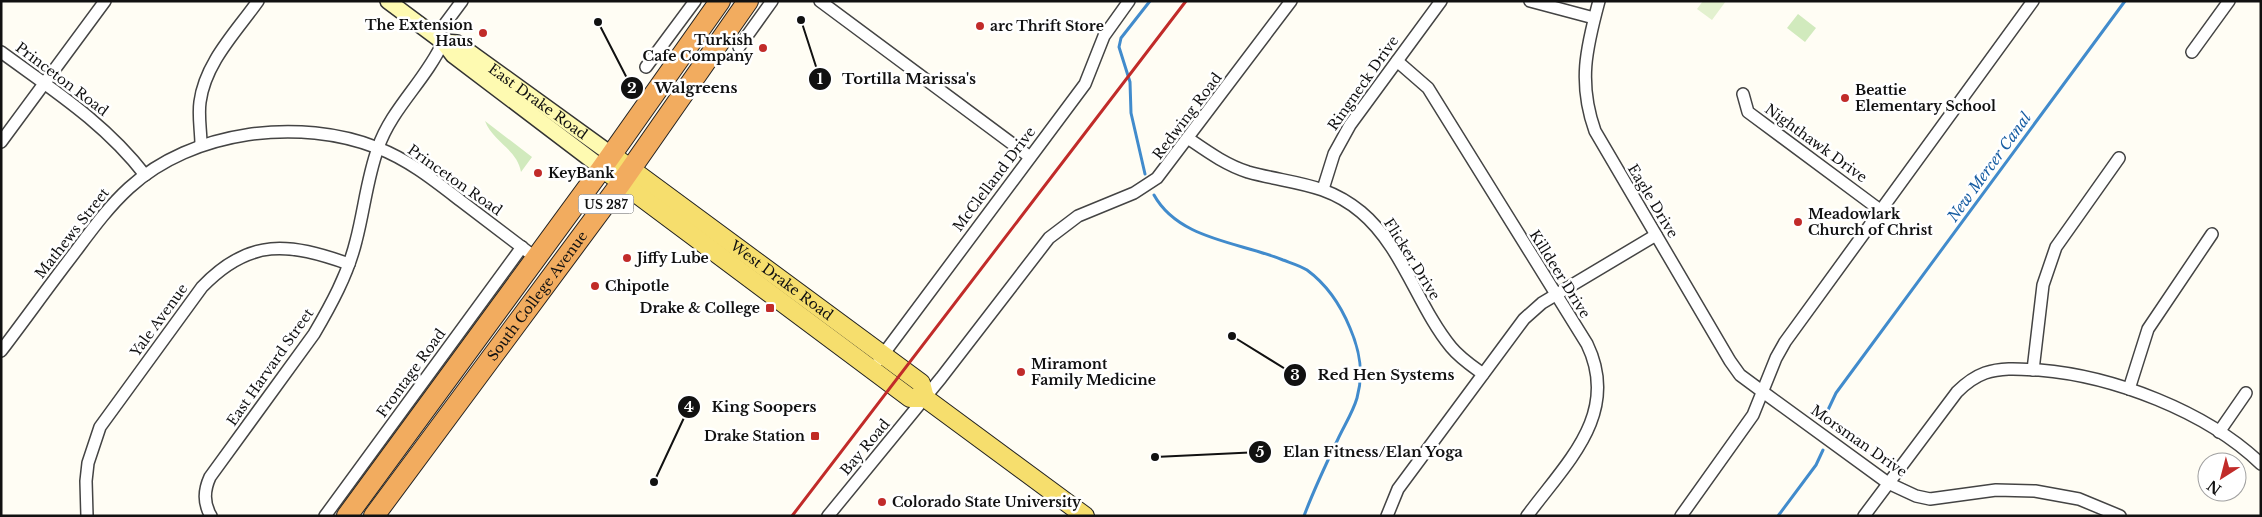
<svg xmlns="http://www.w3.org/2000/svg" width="2262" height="517" viewBox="0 0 2262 517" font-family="'Libre Baskerville',serif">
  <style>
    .green { fill: #d1eabd }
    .pitch { fill: #e3f1cf }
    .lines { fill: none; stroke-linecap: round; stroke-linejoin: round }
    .stream { stroke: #418bcc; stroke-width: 3 }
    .street-casing { stroke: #444; stroke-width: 14 }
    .secondary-casing { stroke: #333; stroke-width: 18 }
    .primary-casing { stroke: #222; stroke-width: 20 }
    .highway-casing { stroke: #222; stroke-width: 22 }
    .street { stroke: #fff; stroke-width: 11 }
    .secondary { stroke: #fefab1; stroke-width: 15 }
    .primary { stroke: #f6de6d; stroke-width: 18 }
    .highway { stroke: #f2ac5f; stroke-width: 20 }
    .rail { stroke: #c12b29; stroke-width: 3 }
    .poi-dot { fill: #c12b29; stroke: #fff; stroke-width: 2 }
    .labels { text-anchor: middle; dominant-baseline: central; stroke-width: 5; stroke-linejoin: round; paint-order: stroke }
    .shield { fill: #fff; stroke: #585858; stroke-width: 1 }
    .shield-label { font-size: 12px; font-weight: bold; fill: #111 }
    .poi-label { font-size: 14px; font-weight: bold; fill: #111; stroke: #fff; text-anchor: start }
    .street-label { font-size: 14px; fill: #111; stroke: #fff }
    .water-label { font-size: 15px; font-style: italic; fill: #195ea3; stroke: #fff }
    .leader { fill: none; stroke: #111; stroke-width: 2 }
    .callout-dot { fill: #111; stroke: #fff; stroke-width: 2 }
    .mark-label { font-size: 15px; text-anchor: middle; font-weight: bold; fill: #fff }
    .callout-label { font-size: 15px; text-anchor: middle; font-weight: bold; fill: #111; stroke: #fff; stroke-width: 5; stroke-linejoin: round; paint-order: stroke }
  </style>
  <rect width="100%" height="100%" fill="#fffdf4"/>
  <g class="green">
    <polygon points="1798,14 1816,28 1805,42 1787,28"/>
    <path d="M485,121L532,157L521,172C517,149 493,142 485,121Z"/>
  </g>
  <polygon class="pitch" points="1703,1 1726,1 1712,20 1697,9"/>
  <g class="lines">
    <g class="stream">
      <polyline points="1145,174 1131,113 1130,82 1119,47 1121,38 1150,1"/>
      <path d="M1154,195C1179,240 1240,242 1283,260C1291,263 1301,266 1307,270C1326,284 1341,306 1350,328C1360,351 1364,373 1357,398C1353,412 1344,426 1338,439C1326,464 1314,489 1304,516"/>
      <polyline points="1825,421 1827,412 1836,393 2125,1"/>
      <polyline points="1778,516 1816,465 1823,450"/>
    </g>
    <g class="street-casing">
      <g id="street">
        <polyline points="820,1 1030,157"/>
        <polyline points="1530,1 1594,18"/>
        <path d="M1599,1C1586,49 1578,83 1595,131L1730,361L1740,375L1763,392L1888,483L1916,496L1930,499L1996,490L2035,491L2079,499L2120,516"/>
        <polyline points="436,36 462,1"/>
        <polyline points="739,47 772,1"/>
        <path d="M1,52C53,90 105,123 145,175"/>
        <polyline points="2192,52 2229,1"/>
        <path d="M1397,61L1428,88L1587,344C1621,414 1566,463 1527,516"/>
        <polyline points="646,67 695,1"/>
        <polyline points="1743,94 1748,112 1880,210"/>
        <path d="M1189,139C1208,152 1226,165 1248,172C1291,184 1325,182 1361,212C1402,246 1418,307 1451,347C1460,358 1472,366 1483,374"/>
        <polyline points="1,142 105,1"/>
        <path d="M201,145C201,131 198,116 200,102C205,63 236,32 258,1"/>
        <polyline points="1323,189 1334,154 1350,125 1441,1"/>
        <path d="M1,351C24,321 46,290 69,260C88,235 106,209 129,188C192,130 300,117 378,148C409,160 435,181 461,201C486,220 511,239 536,258"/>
        <polyline points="879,360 1085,84 1104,36 1129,1"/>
        <polyline points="2033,370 2043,285 2056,247 2119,158"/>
        <polyline points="2129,389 2148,329 2212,234"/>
        <polyline points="2219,432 2246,393"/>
        <path d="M87,516L86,481L88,463L100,427L202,287C250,237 289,243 349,264"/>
        <path d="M211,516C203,503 204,490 210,477L314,334C331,305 348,274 356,241C364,211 367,178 378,148C391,109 426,80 443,42"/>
        <polyline points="325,516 522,247"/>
        <polyline points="828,516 941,378 1049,238 1078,216 1134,193 1157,178 1291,1"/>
        <polyline points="1387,516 1398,489 1524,319 1542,303 1656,235"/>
        <polyline points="1681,516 1753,415 1776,358 1785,342 2033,1"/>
        <path d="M1864,516L1957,392C1965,384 1974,377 1985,373C2002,367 2021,369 2039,370C2113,376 2206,411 2261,464"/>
      </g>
    </g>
    <g class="secondary-casing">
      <g id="secondary">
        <polyline points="388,1 443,42 453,55 602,168"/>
        <path id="s1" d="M443,42L457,43L612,155"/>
      </g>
    </g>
    <g class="primary-casing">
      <g id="primary">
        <path id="s2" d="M612,155L921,383L925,398"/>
        <polyline points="602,168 910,398 925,398 1085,516"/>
      </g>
    </g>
    <g class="highway-casing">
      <g id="highway">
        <polyline points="347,516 602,168 720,1"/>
        <path id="s3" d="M374,516L621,183L748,1"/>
      </g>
    </g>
    <use href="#street" class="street"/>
    <use href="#secondary" class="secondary"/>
    <use href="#primary" class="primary"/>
    <use href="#highway" class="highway"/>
    <polyline class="rail" points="792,516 1186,1"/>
  </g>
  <g class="poi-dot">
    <circle cx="980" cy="26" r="5"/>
    <circle cx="483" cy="33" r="5"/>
    <circle cx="763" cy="48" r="5"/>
    <circle cx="1845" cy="98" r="5"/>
    <circle cx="538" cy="173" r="5"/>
    <circle cx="1798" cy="222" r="5"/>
    <circle cx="627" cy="258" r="5"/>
    <circle cx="595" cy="286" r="5"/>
    <rect x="765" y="303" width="10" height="10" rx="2.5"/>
    <circle cx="1021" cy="372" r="5"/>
    <rect x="810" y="431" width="10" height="10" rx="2.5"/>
    <circle cx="882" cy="502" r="5"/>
  </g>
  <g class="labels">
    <rect class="shield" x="578.5" y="194.5" width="55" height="19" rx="4"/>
    <g class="shield-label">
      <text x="606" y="204">US 287</text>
    </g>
    <g class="poi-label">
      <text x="473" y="25" text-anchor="end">The Extension<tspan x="473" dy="16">Haus</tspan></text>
      <text x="990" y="26">arc Thrift Store</text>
      <text x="753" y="40" text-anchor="end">Turkish<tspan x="753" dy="16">Cafe Company</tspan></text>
      <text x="1855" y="90">Beattie<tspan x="1855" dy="16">Elementary School</tspan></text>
      <text x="548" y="173">KeyBank</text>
      <text x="1808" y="214">Meadowlark<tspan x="1808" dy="16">Church of Christ</tspan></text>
      <text x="637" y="258">Jiffy Lube</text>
      <text x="605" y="286">Chipotle</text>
      <text x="760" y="308" text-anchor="end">Drake &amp; College</text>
      <text x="1031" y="364">Miramont<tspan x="1031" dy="16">Family Medicine</tspan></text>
      <text x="805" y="436" text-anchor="end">Drake Station</text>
      <text x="892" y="502">Colorado State University</text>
    </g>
    <g class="street-label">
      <text transform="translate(62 79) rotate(37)">Princeton Road</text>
      <text transform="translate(1363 83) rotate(-55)">Ringneck Drive</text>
      <text stroke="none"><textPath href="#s1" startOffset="114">East Drake Road</textPath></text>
      <text transform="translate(1187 116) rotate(-53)">Redwing Road</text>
      <text transform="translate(1816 143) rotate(36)">Nighthawk Drive</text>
      <text transform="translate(994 179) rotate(-53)">McClelland Drive</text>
      <text transform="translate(455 180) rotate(35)">Princeton Road</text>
      <text transform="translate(1653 201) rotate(59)">Eagle Drive</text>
      <text transform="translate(72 233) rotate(-52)">Mathews Street</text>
      <text transform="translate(1412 259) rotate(58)">Flicker Drive</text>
      <text transform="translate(1560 274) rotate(58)">Killdeer Drive</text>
      <text stroke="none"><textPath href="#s2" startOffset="211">West Drake Road</textPath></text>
      <text stroke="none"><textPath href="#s3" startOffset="274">South College Avenue</textPath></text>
      <text transform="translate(159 320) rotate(-54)">Yale Avenue</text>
      <text transform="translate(270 367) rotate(-55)">East Harvard Street</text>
      <text transform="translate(411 373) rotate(-54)">Frontage Road</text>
      <text transform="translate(1859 441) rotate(35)">Morsman Drive</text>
      <text transform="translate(865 447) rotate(-50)">Bay Road</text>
    </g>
    <g class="water-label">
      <text transform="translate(1989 167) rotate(-54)">New Mercer Canal</text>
    </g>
  </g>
  <path class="leader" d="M801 20L820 79M598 22L632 88M1232 336L1295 375M654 482L689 407M1155 457L1260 452"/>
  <g class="callout-dot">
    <circle cx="801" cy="20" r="5"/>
    <circle cx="598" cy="22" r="5"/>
    <circle cx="1232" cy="336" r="5"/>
    <circle cx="654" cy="482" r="5"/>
    <circle cx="1155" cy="457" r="5"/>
    <circle cx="820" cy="79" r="12"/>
    <circle cx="632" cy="88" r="12"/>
    <circle cx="1295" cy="375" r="12"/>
    <circle cx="689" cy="407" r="12"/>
    <circle cx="1260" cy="452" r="12"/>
  </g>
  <g class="mark-label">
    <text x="820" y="84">1</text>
    <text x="632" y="93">2</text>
    <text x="1295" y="380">3</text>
    <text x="689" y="412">4</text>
    <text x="1260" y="457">5</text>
  </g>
  <g class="callout-label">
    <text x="909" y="84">Tortilla Marissa's</text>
    <text x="696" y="93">Walgreens</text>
    <text x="1386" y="380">Red Hen Systems</text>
    <text x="764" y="412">King Soopers</text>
    <text x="1373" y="457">Elan Fitness/Elan Yoga</text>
  </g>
  <rect width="2262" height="517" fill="none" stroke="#111111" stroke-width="5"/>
  <g transform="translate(2222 477) rotate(216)"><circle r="24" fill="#ffffff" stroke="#a0a0a0"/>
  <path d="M0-4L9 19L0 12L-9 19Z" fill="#c12b29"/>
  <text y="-8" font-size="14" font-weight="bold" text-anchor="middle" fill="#111111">N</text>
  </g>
</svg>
